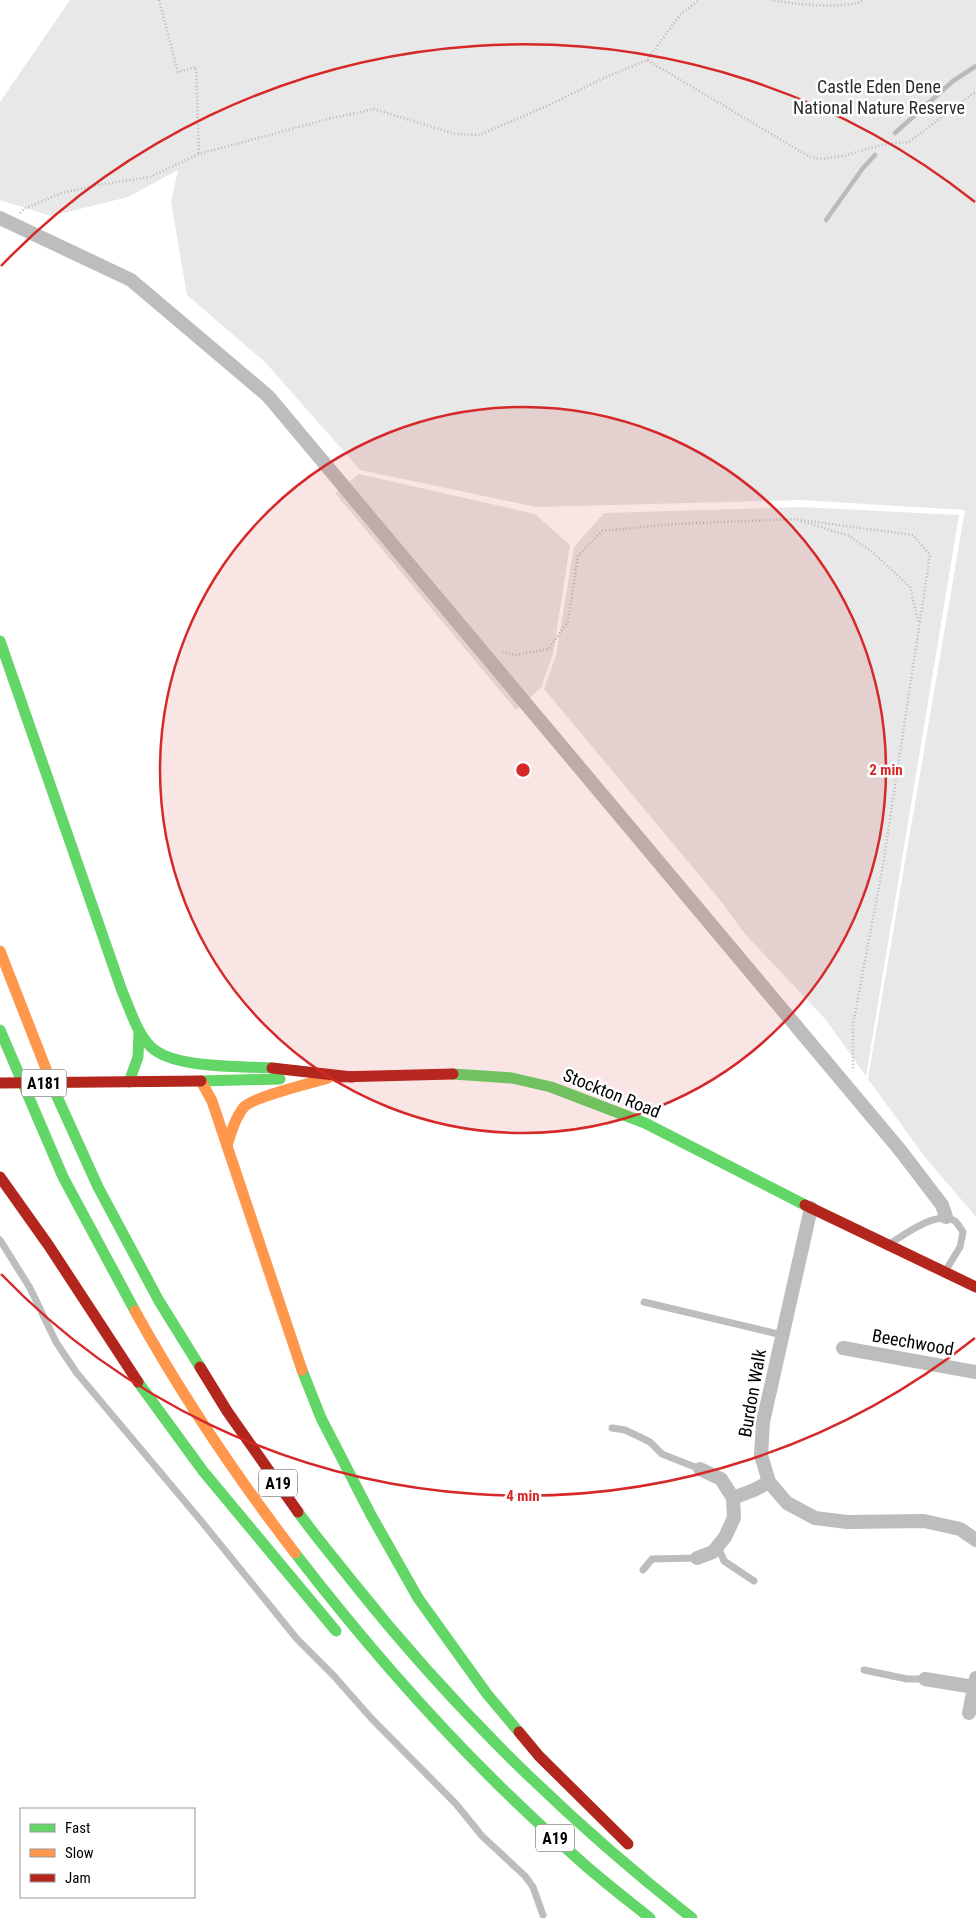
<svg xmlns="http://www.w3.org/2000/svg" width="976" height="1918" viewBox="0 0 976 1918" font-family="'Roboto Condensed',sans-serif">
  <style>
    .green { fill: #e8e8e8 }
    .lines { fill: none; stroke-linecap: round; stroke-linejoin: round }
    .stream { stroke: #bababa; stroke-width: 4.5 }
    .path { stroke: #b8b8b8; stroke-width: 2.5; stroke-dasharray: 1 2.5; stroke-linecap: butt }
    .lane { stroke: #bdbdbd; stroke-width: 7 }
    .street { stroke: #bdbdbd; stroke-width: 14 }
    .fast { stroke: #63d668; stroke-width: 11 }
    .slow { stroke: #ff974d; stroke-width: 11 }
    .jam { stroke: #b3261e; stroke-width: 11 }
    .ring { fill: none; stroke: #d62828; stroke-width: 2.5 }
    .labels { text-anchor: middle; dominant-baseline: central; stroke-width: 5; stroke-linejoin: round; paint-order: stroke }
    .shield { fill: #fff; stroke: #4c4c4c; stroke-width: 1 }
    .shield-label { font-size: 16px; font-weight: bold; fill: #000 }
    .park-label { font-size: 18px; fill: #2d2d2d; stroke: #fff }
    .street-label { font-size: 18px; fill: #000; stroke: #fff }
    .centre { fill: #d62828; stroke: #fff; stroke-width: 2.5 }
    .ring-label { font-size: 15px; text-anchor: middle; font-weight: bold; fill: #d62828; stroke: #fff; stroke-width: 5; stroke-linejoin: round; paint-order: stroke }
  </style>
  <rect width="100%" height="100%" fill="#fff"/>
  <g class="green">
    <polygon points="70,0 976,0 976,1217 925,1157 868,1079 965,510 800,500 536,507 360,470 266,363 187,295 171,202 178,170 128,197 51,216 0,200 0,102"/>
    <polygon points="359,474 535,514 570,545 553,654 541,688 516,710 335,493"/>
    <polygon points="801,507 959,515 866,1076 826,1020 745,934 720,900 544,689 556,655 574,547 604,513"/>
  </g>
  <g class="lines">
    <g class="stream">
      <polyline points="895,133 953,81 976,66"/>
      <polyline points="826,220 863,168 875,155"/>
    </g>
    <g class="path">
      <polyline points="159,0 178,72 196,67 199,154"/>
      <path d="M771,0C791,4 846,10 864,0"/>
      <polyline points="647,60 680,15 699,0"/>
      <polyline points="20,213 24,209 61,193 103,184 150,177 199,154 332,118 374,109 455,134 479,135 547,106 606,77 647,60 810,157 822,159 843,156 885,144 909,142 972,94 976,93"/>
      <polyline points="801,521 849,536 872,552 910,587 919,624"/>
      <polyline points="502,652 516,655 549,649 568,621 578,556 602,531 674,524 794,519 913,535 930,555 883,865 853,1024 853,1071"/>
    </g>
    <g class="lane">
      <polyline points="0,1240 30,1288 56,1342 76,1372 202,1522 297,1639 334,1676 371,1718 456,1804 482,1836 525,1876 533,1887 543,1915"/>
      <path d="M891,1243C905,1234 940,1208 956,1222C958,1224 961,1229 963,1232L960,1247L946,1270"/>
      <polyline points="644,1302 782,1335"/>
      <polyline points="612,1428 625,1430 642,1438 650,1442 662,1454 700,1469"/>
      <polyline points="718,1547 724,1561 754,1581"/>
      <polyline points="643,1570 652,1559 697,1558"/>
      <polyline points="864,1670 907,1679 925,1679"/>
    </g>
    <g class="street">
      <polyline points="0,218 131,280 268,396 900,1150 942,1205 946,1217"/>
      <polyline points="811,1208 763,1422 761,1455 769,1482 787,1503 815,1518 847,1522 924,1521 960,1529 976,1540"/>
      <polyline points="843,1348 976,1372"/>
      <polyline points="733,1498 754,1490 769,1482"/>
      <polyline points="697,1558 713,1552 725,1537 734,1518 733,1498 721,1479 700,1469"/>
      <polyline points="925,1679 974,1687"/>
      <polyline points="969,1713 976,1678"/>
    </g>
    <g class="fast">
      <path d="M0,641L122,991C130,1009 136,1031 150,1046C172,1069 240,1066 272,1068"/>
      <polyline points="0,1030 63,1177 135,1311"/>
      <polyline points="453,1074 512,1078 551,1087 645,1123 805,1205"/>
      <polyline points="201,1081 280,1079"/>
      <polyline points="129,1082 138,1057 139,1031"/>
      <polyline points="55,1092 98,1187 159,1301 200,1367"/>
      <polyline points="302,1370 321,1418 371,1515 418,1598 487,1694 519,1732"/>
      <polyline points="138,1382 203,1471 336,1631"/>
      <path d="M298,1512C315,1536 334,1558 352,1581C452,1707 566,1819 692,1918"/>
      <path d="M295,1553C379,1662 473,1767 577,1858C600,1879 625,1898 650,1918"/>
    </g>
    <g class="slow">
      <polyline points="0,951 55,1092"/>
      <polyline points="201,1081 212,1101 302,1370"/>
      <path d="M227,1146C231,1133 235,1118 244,1107C253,1097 312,1083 328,1078"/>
      <path d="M135,1311C182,1396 236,1476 295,1553"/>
    </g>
    <g class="jam">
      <polyline points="272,1068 352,1077"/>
      <polyline points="337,1077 453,1074"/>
      <polyline points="0,1083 201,1081"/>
      <polyline points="0,1177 49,1246 138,1382"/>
      <polyline points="805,1205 976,1287"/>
      <polyline points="200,1367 227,1411 298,1512"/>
      <polyline points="519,1732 539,1756 628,1844"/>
    </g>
  </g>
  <circle cx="523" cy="770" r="363" fill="#d62828" fill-opacity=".12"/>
  <g class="ring">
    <circle cx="523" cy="770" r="363"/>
    <path d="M975 1338A726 726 0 0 1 1 1274M1 266A726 726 0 0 1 975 202"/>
  </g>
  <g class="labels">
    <g class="shield">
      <rect x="21.5" y="1069.5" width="45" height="27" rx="4"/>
      <rect x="259" y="1469.5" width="38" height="27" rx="4"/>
      <rect x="536" y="1824.5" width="38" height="27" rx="4"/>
    </g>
    <g class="shield-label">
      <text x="44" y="1083">A181</text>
      <text x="278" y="1483">A19</text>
      <text x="555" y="1838">A19</text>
    </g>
    <g class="park-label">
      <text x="879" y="86">Castle Eden Dene<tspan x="879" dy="21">National Nature Reserve</tspan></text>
    </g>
    <g class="street-label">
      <text transform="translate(612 1093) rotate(22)">Stockton Road</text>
      <text transform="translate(913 1342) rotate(10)">Beechwood</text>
      <text transform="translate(752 1393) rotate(-80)">Burdon Walk</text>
    </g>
  </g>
  <circle cx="523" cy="770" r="8" class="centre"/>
  <g class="ring-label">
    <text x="886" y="775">2 min</text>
    <text x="523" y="1501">4 min</text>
  </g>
  <rect x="20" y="1808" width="175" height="90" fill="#ffffff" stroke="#999999"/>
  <rect x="30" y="1824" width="25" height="8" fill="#63d668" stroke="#999999"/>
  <text x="65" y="1833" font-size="15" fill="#000000">Fast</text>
  <rect x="30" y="1849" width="25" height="8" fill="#ff974d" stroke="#999999"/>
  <text x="65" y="1858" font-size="15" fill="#000000">Slow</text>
  <rect x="30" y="1874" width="25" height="8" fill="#b3261e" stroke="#999999"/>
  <text x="65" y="1883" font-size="15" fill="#000000">Jam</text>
</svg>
